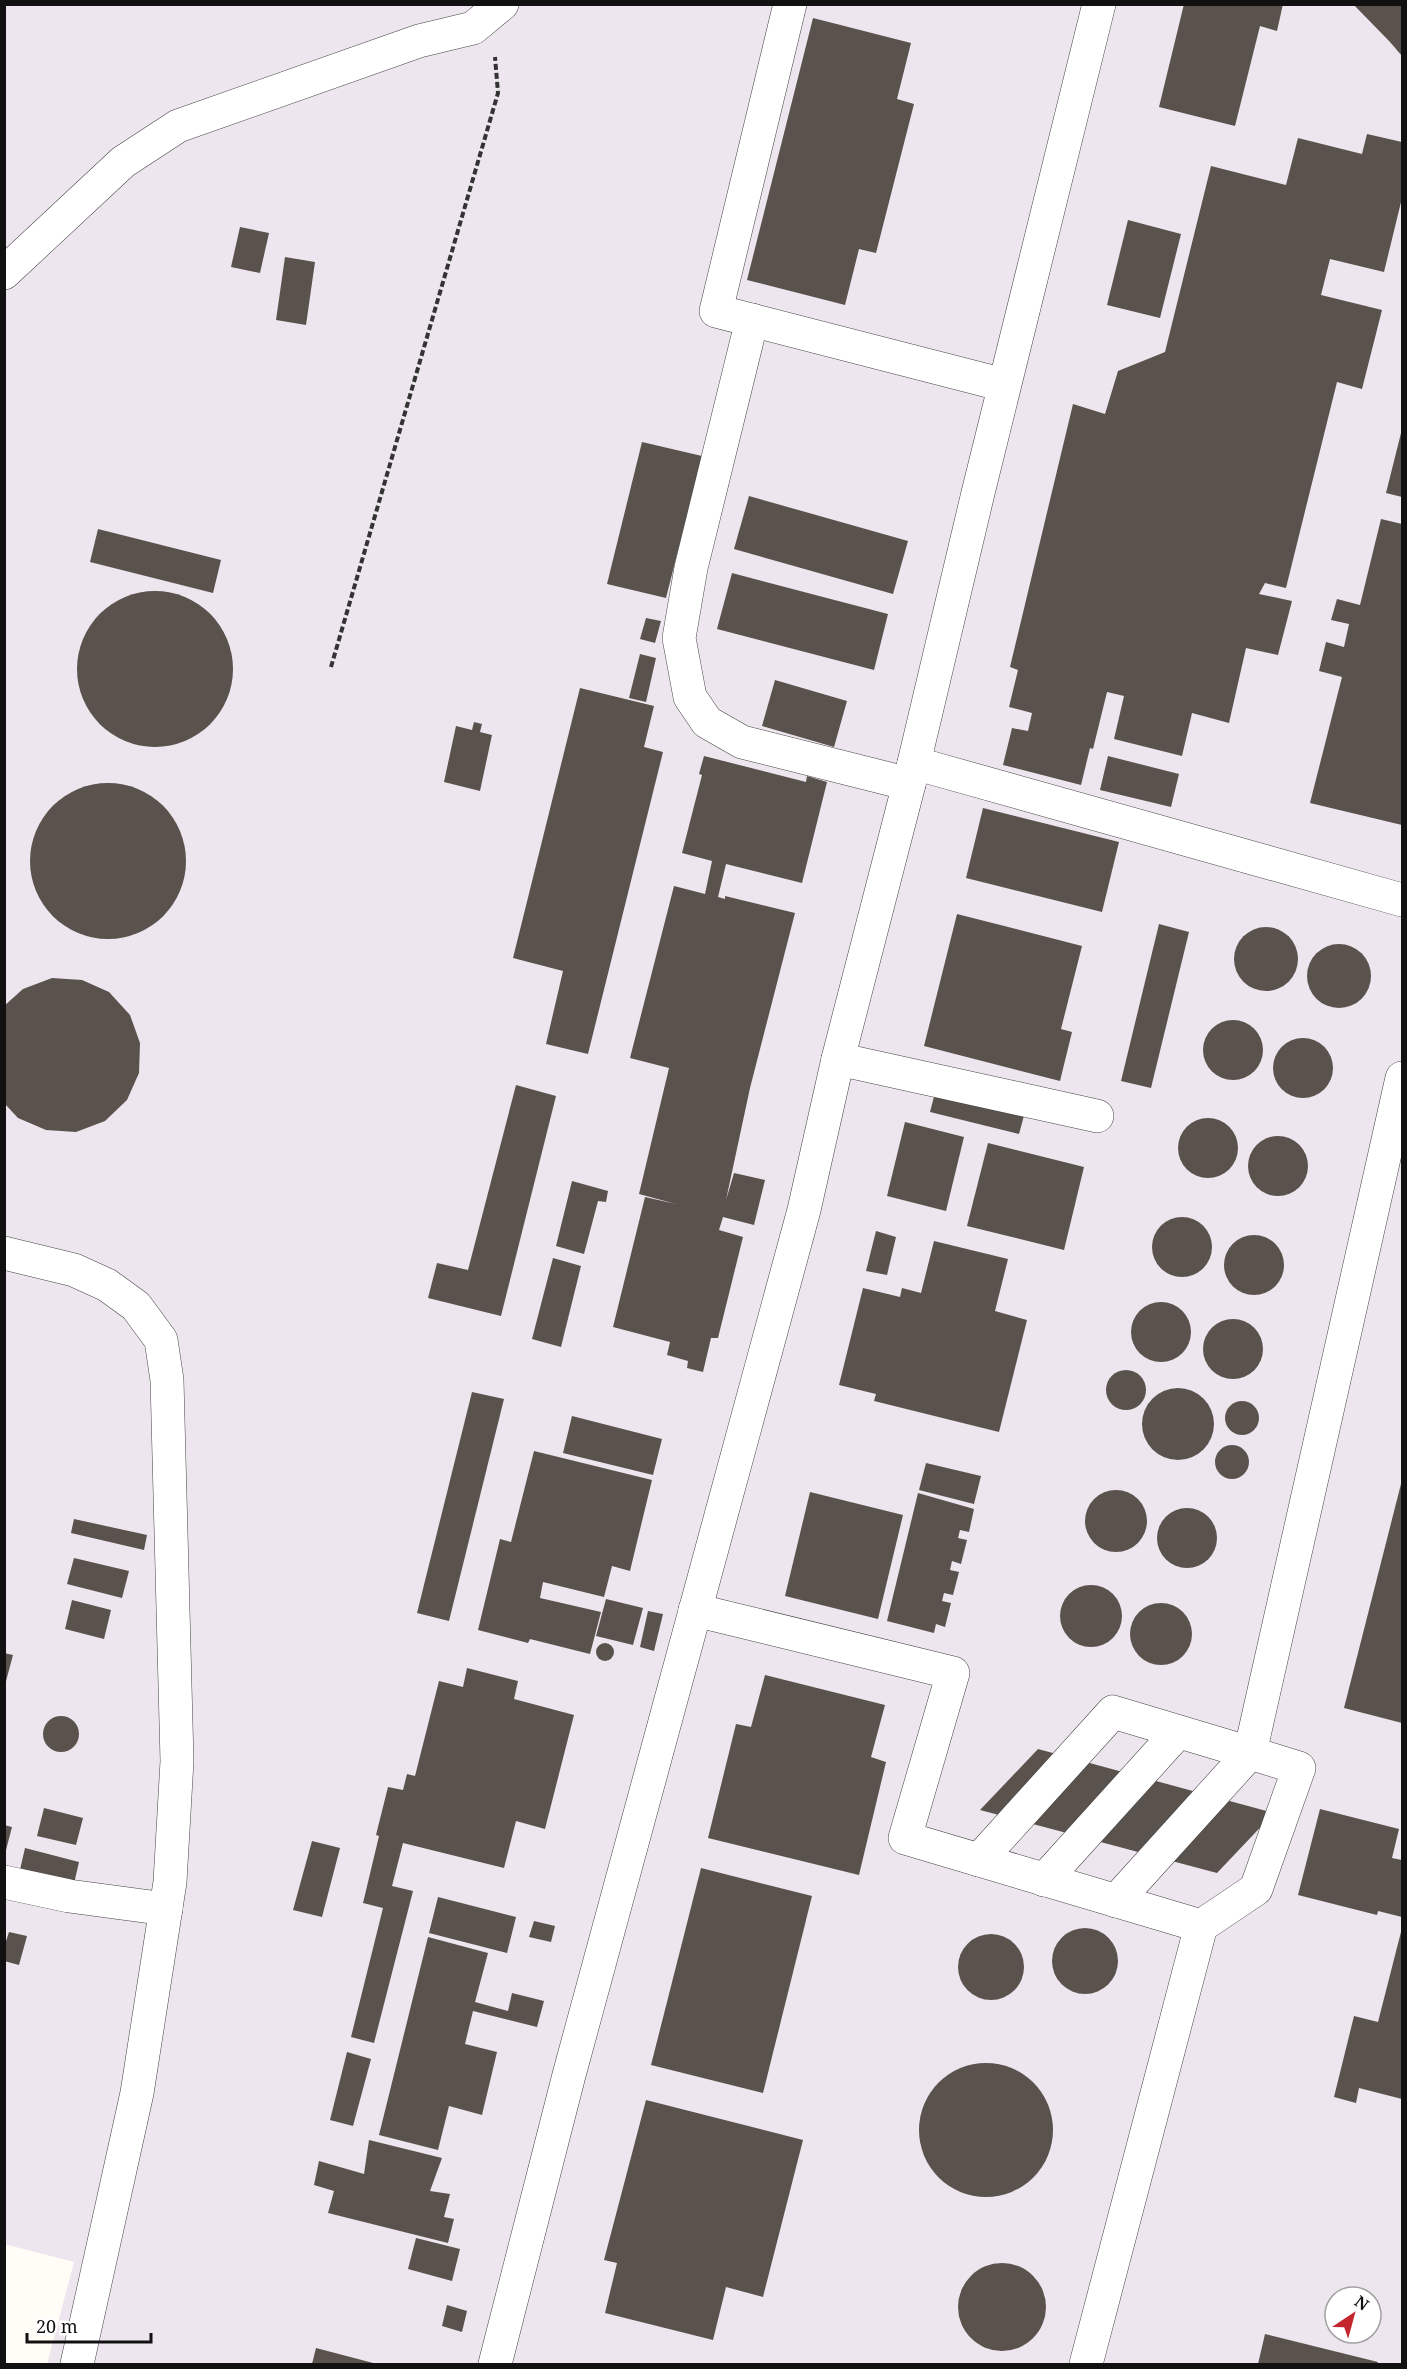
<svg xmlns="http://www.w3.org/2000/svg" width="1407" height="2369" viewBox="0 0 1407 2369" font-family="'Noto Serif',serif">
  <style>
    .industrial { fill: #eee6ef; fill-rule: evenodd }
    .building { fill: #5a524d }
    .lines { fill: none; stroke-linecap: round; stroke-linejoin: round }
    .minor-casing { stroke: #444; stroke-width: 34 }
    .path { stroke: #333; stroke-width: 4; stroke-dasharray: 6 3; stroke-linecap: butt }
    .minor { stroke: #fff; stroke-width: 33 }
  </style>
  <rect width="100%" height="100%" fill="#fffdf5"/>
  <path class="industrial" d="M4,5H1402V2364H47L74,2262L4,2244ZM1335,2297H1371V2333H1335Z"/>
  <g class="building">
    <polygon points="1184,4 1283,4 1277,31 1260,26 1235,126 1159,107"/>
    <polygon points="1353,4 1402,4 1402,56 1390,42"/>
    <polygon points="813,18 911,43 897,99 914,104 876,253 859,249 845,305 747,280"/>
    <polygon points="1367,134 1402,142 1402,198 1384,272 1330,259 1321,295 1382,310 1362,389 1337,382 1286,588 1265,583 1259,594 1292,601 1278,655 1246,648 1229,723 1192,713 1182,756 1114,739 1124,696 1107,692 1093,749 1090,748 1081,785 1003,765 1012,728 1028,731 1032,713 1009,707 1018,670 1010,667 1073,404 1105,414 1118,371 1165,352 1211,166 1286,185 1298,138 1362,154"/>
    <polygon points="1128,220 1181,234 1160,318 1107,305"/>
    <polygon points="240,227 269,233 260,273 231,267"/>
    <polygon points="285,257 315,262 306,325 276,320"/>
    <polygon points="1402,429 1402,497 1386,493"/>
    <polygon points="642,442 702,456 666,598 607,584"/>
    <polygon points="749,496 908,541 893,594 734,549"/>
    <polygon points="1381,519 1402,524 1402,825 1310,803 1342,677 1319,671 1326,642 1344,647 1349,624 1331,620 1337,599 1360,605"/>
    <polygon points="98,529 221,560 213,593 90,562"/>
    <polygon points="732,573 888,614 874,670 717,629"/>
    <circle cx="155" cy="669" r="78"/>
    <polygon points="646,618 661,621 655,643 640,639"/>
    <polygon points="640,654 656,658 646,702 629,698"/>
    <polygon points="775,680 847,701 834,747 762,726"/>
    <polygon points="580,688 654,706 644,747 663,752 588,1054 546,1044 563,971 513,958"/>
    <polygon points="474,722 482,724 480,732 492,735 480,791 444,782 456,726 472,730"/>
    <polygon points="704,756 806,782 807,776 827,782 802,883 726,864 718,897 725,899 725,896 795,913 750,1088 726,1200 734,1173 765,1180 754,1225 723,1217 719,1230 743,1237 718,1338 711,1338 703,1372 687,1368 688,1361 667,1355 670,1342 613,1327 645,1197 676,1204 639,1194 669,1068 630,1058 674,886 705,894 712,861 682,853 702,775 699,774"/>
    <polygon points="1108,756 1179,774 1171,807 1100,790"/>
    <circle cx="108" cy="861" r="78"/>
    <polygon points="983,808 1119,842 1102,912 966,878"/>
    <polygon points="957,914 1082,946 1061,1029 1072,1032 1060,1081 924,1046"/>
    <polygon points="1159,924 1189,932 1151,1088 1121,1081"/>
    <circle cx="1266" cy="959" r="32"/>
    <circle cx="1339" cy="976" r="32"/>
    <polygon points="52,978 82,980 109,992 130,1015 140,1043 139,1073 127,1100 105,1121 76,1132 46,1130 18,1118 4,1103 4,1006 23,989"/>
    <circle cx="1233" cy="1050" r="30"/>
    <circle cx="1303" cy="1068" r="30"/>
    <polygon points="516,1085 556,1096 501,1316 428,1298 437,1263 468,1270"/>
    <polygon points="936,1089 1025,1112 1019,1134 930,1112"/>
    <circle cx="1208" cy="1148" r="30"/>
    <polygon points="905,1122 964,1137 946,1211 887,1196"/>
    <circle cx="1278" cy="1166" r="30"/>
    <polygon points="988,1143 1084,1167 1064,1250 967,1226"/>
    <polygon points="572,1181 608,1191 606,1202 598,1201 584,1254 556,1246"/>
    <circle cx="1182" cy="1247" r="30"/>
    <polygon points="876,1231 896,1237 887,1275 866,1271"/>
    <circle cx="1254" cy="1265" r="30"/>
    <polygon points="934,1241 1008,1259 995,1311 1027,1320 999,1432 874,1401 876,1394 839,1385 863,1288 900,1297 902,1288 921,1293"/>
    <polygon points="553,1258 581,1266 561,1347 532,1339"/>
    <circle cx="1161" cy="1332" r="30"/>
    <circle cx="1233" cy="1349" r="30"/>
    <circle cx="1126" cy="1390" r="20"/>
    <circle cx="1178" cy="1424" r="36"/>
    <polygon points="472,1392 504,1399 449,1621 417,1613"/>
    <circle cx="1242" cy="1418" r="17"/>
    <polygon points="572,1416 662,1439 653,1475 563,1453"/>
    <circle cx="1232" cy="1462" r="17"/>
    <polygon points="534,1451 652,1480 630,1571 612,1566 604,1597 543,1582 540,1598 601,1612 590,1654 530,1639 528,1643 478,1630 500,1539 511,1542"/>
    <polygon points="926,1463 981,1476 974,1504 919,1490"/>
    <polygon points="1402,1480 1402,1723 1344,1708"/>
    <circle cx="1116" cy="1521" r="31"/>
    <polygon points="810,1492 903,1515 878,1619 785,1596"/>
    <polygon points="918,1493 974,1509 969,1532 960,1530 958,1538 967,1540 961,1564 952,1561 950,1570 959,1572 953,1595 944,1593 942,1601 951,1603 945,1627 936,1624 934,1633 887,1621"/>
    <circle cx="1187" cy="1538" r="30"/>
    <polygon points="74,1519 147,1535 144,1550 71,1533"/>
    <polygon points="74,1558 129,1571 122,1598 67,1584"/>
    <circle cx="1091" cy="1616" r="31"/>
    <polygon points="606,1599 643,1608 633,1645 596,1636"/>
    <polygon points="72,1600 111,1610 104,1639 65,1629"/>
    <circle cx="1161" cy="1634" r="31"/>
    <polygon points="648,1611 663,1614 654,1651 640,1647"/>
    <circle cx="605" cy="1652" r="9"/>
    <polygon points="4,1653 13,1655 5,1685 4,1685"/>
    <polygon points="467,1668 518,1681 514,1699 574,1715 545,1829 516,1821 504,1868 403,1843 392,1886 413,1891 374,2043 351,2037 383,1908 363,1903 379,1836 376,1835 388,1787 403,1790 407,1774 415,1776 439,1681 463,1687"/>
    <polygon points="765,1675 885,1705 871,1757 886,1762 859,1875 708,1838 736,1724 751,1727"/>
    <circle cx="61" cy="1734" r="18"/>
    <polygon points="1038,1749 1274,1813 1217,1873 980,1810"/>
    <polygon points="44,1808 83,1818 76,1845 37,1836"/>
    <polygon points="1320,1809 1399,1829 1392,1858 1402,1860 1402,1917 1378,1911 1377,1915 1298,1895"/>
    <polygon points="4,1825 12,1827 5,1854 4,1854"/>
    <polygon points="312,1841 340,1848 322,1917 293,1910"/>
    <polygon points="25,1848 79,1862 73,1888 19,1874"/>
    <polygon points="701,1868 812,1896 763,2093 651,2065"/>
    <polygon points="438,1897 516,1917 507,1953 429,1933"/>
    <polygon points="534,1921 555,1926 551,1942 529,1937"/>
    <circle cx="1085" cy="1961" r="33"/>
    <polygon points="1402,1928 1402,2099 1359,2088 1356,2103 1334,2097 1354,2016 1378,2022"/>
    <polygon points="9,1932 27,1936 19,1965 4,1961 4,1947"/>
    <circle cx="991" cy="1967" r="33"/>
    <polygon points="428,1937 488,1953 475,2002 508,2011 512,1993 544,2001 537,2027 473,2011 465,2044 497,2052 482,2115 449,2106 438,2150 379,2135"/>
    <polygon points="347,2052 371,2059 353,2126 330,2120"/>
    <circle cx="986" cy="2130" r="67"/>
    <polygon points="646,2100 803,2140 763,2297 726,2287 713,2340 605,2313 617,2263 604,2260"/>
    <polygon points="369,2140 442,2158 430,2191 450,2194 444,2217 454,2219 448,2243 328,2213 334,2191 314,2185 319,2161 364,2174"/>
    <polygon points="416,2238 460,2249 452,2281 408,2269"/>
    <circle cx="1002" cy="2307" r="44"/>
    <polygon points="447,2305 467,2311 462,2332 442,2326"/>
    <polygon points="1265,2334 1378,2362 1377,2364 1258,2364"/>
    <polygon points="316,2348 377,2364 312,2364"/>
  </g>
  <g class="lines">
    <g class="minor-casing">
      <g id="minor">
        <polyline points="790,4 716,311 1004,385"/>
        <polyline points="4,273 123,162 178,126 419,41 473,28 502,4"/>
        <polyline points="752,320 691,568 679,638 690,697 707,722 742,742 909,784"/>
        <polyline points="914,763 1402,900"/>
        <polyline points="838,1059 1097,1116"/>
        <polyline points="4,1253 74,1270 107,1285 136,1306 161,1340 167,1380 177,1761 170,1882 137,2093 77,2364"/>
        <polyline points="695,1610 953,1673 905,1838 1201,1926 1086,2364"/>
        <polyline points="979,1860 1113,1712 1250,1753 1116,1901"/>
        <polyline points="1044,1880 1178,1732"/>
        <polyline points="4,1882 69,1896 166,1909"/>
        <polyline points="1201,1926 1256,1889 1299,1768 1250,1753 1402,1078"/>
        <polyline points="495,2364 569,2075 804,1210 838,1059 909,784 978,493 1099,4"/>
      </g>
    </g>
    <polyline class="path" points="331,667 498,93 495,57"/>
    <use href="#minor" class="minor"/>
  </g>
  <rect width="1407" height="2369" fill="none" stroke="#111111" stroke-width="12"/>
  <g transform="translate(1353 2315) rotate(36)"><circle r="28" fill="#ffffff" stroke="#a0a0a0" stroke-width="1.5"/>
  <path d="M0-4.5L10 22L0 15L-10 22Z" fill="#c4262e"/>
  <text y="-9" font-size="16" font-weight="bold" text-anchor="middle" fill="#111111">N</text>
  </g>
  <path d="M27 2333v9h124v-9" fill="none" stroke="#111111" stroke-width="3"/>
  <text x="36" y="2333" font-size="18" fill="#111111" stroke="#ffffff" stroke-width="4.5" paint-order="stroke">20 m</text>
</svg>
